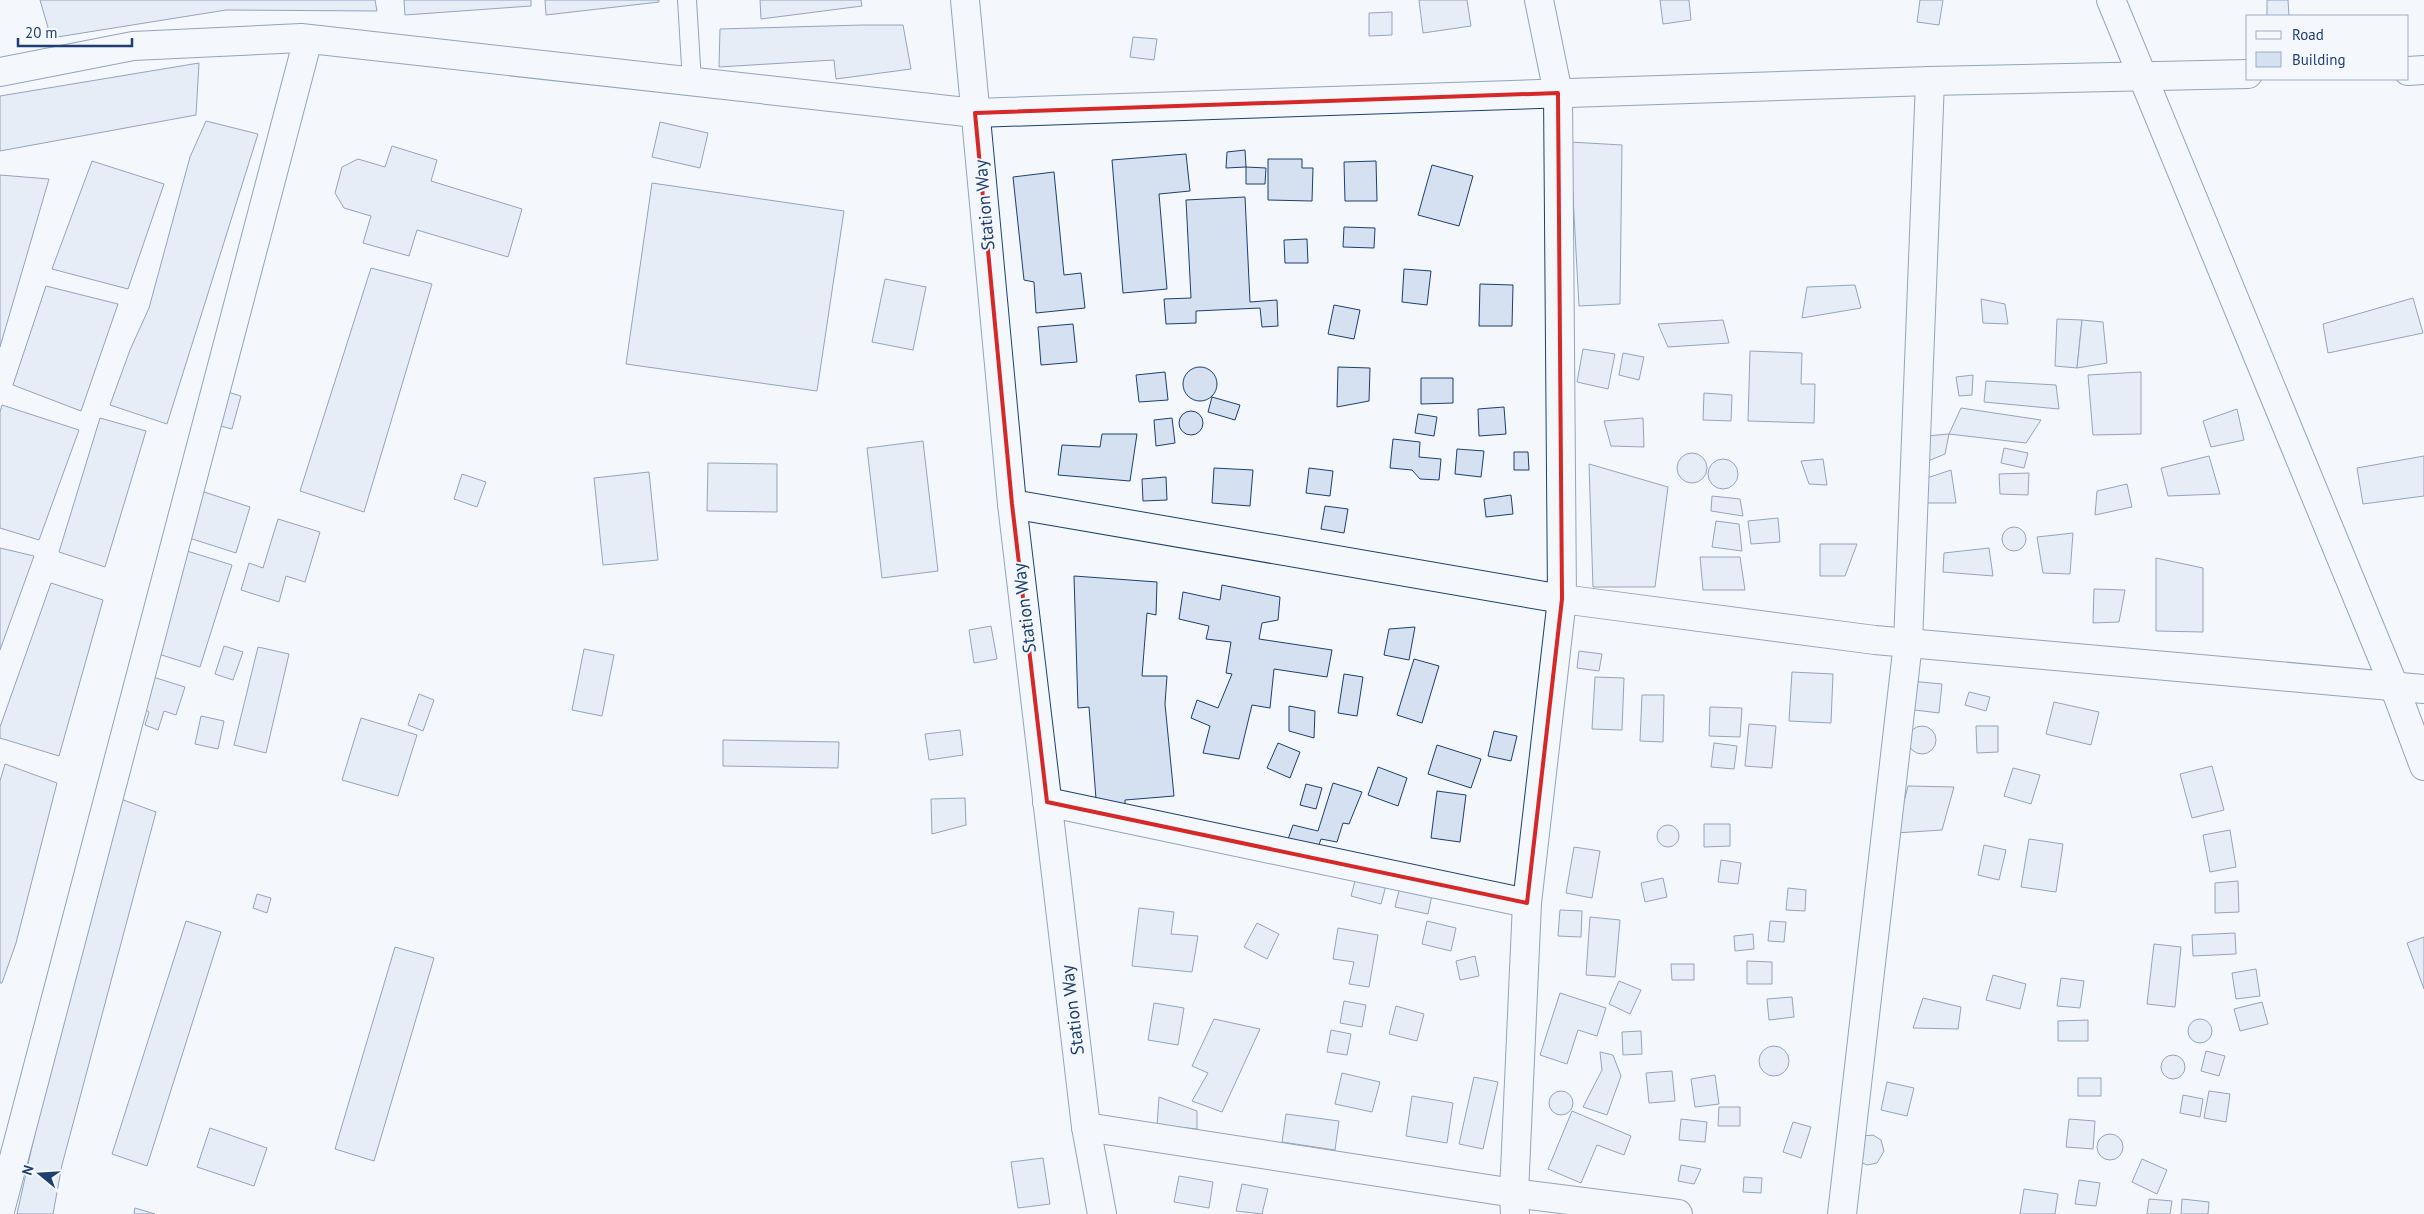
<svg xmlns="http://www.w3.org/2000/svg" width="2424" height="1214" viewBox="0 0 2424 1214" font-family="'PT Sans',sans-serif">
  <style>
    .building { fill: #d5e0f0; stroke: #1d3f73 }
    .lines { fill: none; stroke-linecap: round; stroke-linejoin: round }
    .lane-casing { stroke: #1d3f73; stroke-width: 20 }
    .street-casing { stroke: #1d3f73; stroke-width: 30 }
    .secondary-casing { stroke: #1d3f73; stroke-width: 30 }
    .lane { stroke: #f4f7fb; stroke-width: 18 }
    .street { stroke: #f4f7fb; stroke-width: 28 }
    .secondary { stroke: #f4f7fb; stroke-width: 28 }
    .marked { fill: none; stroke: #d62828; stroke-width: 4; stroke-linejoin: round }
    .labels { text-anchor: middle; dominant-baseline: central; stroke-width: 4; stroke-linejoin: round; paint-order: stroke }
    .street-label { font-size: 18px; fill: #1d3f73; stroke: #f4f7fb }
  </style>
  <rect width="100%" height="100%" fill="#f4f7fb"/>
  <g class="building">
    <polygon points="40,0 375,0 377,11 226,10 51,38"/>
    <polygon points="404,0 531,0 531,6 405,15"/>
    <polygon points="545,0 659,0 659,2 546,15"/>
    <polygon points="760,0 861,0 862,6 761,19"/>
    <polygon points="1419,0 1467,0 1471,26 1423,33"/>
    <polygon points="1660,0 1689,0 1691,20 1663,24"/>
    <polygon points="1920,0 1943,0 1939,25 1917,22"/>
    <polygon points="2267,0 2288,0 2289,16 2267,16"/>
    <polygon points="1392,12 1392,35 1369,36 1369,13"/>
    <polygon points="862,25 903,25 911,69 836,79 834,60 719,67 720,29"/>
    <polygon points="1133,37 1157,39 1154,60 1130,57"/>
    <polygon points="199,63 196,115 0,151 0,96"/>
    <polygon points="206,121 258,134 167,424 110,405 130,350 149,308 190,157"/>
    <polygon points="660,122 708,133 700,168 652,157"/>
    <polygon points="1570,142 1622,145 1620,304 1579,306"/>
    <polygon points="392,146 437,160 431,181 522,209 508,257 417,230 409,256 363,243 371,216 344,208 335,193 342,167 358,159 385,167"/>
    <polygon points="1245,150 1246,167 1226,168 1227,152"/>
    <polygon points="1186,154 1190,191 1159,194 1167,289 1123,293 1112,160"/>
    <polygon points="1268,159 1302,159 1302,168 1313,168 1312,201 1268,200"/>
    <polygon points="92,161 164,184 128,289 52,269"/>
    <polygon points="1376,161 1377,201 1345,201 1344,162"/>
    <polygon points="1432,165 1473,176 1459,226 1418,215"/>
    <polygon points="1246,167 1266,168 1265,184 1246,184"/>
    <polygon points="1054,172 1064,275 1081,273 1085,308 1036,313 1034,282 1024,280 1013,177"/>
    <polygon points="0,175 49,179 0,347"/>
    <polygon points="652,183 844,211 817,391 626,364"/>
    <polygon points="1245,197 1250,302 1277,300 1278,326 1262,327 1260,308 1196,311 1196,323 1166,324 1164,299 1191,298 1186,200"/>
    <polygon points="1344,227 1375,228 1374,248 1343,247"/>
    <polygon points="1307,239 1308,263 1285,263 1284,240"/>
    <polygon points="371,268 432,284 364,512 300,491"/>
    <polygon points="1404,269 1431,271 1427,305 1402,302"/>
    <polygon points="885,279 926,287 913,350 872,342"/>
    <polygon points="1480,284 1513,285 1512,326 1479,326"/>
    <polygon points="1855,285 1861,308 1802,318 1807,287"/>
    <polygon points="46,286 118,304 81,411 13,385"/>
    <polygon points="2413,298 2423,333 2328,353 2323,324"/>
    <polygon points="1981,299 2005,304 2008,324 1983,323"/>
    <polygon points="1334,305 1360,310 1354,339 1328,334"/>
    <polygon points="2057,319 2082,320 2077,368 2055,366"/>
    <polygon points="1723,320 1729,343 1668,347 1658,324"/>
    <polygon points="2082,320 2103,322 2107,363 2077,368"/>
    <polygon points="1073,324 1077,362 1041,365 1038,327"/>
    <polygon points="1583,349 1615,354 1608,389 1577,382"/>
    <polygon points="1750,351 1802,353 1801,384 1815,384 1814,423 1748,421"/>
    <polygon points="1623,353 1644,357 1639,380 1619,375"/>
    <circle cx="1200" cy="384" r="17"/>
    <polygon points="1338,367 1370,368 1369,401 1337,407"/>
    <polygon points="1165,372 1168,400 1139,402 1136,375"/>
    <polygon points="2141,372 2141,434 2093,435 2088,375"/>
    <polygon points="1973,375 1972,395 1959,396 1956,377"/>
    <polygon points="1421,378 1453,378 1453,403 1421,404"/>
    <polygon points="1986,381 2056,385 2059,409 1984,402"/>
    <polygon points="221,390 241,396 232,429 212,424"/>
    <polygon points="1704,393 1732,395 1731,421 1703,420"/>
    <polygon points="1212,397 1240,405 1235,420 1208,412"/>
    <polygon points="2,405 79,430 39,540 0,528 0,412"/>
    <polygon points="1504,407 1506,434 1479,436 1478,409"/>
    <polygon points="1961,408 2041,420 2026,443 1949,434"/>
    <polygon points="2237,409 2244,440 2211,447 2203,421"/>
    <circle cx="1191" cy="423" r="12"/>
    <polygon points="1418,414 1437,417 1434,436 1415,433"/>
    <polygon points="100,418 146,431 105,567 59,552"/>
    <polygon points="1172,418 1175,443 1156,446 1154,420"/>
    <polygon points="1643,418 1644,447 1611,446 1604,421"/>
    <polygon points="1102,434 1137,434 1130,481 1058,475 1062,445 1100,447"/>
    <polygon points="1949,434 1945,454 1928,461 1926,436"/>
    <polygon points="1393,439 1420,442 1419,457 1441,459 1439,480 1420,479 1412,470 1390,468"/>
    <polygon points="923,441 938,571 882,578 867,448"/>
    <polygon points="2004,448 2028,453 2024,468 2001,463"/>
    <polygon points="1457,449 1484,451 1481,477 1455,474"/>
    <polygon points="1514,452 1528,452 1529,470 1514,470"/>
    <circle cx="1692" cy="468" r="15"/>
    <polygon points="2209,456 2220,494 2168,496 2161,468"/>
    <polygon points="2424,456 2424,496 2363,504 2357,468"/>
    <polygon points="1823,459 1827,485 1809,484 1801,461"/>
    <circle cx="1723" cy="474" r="15"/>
    <polygon points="708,463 777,464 777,512 707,511"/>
    <polygon points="1589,464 1668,487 1655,587 1593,587"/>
    <polygon points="1214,468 1253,470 1250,506 1212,503"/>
    <polygon points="1309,468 1333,471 1330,496 1306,493"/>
    <polygon points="1951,470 1956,503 1927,503 1927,478"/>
    <polygon points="649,472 658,560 603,565 594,478"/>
    <polygon points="2029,473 2028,495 2000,494 1999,474"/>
    <polygon points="462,474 486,482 477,507 454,499"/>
    <polygon points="1166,477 1167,500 1143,501 1142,479"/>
    <polygon points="2127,484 2132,507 2095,515 2097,491"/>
    <polygon points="198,490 250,507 236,553 183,536"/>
    <polygon points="1511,495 1513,514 1486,517 1484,499"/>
    <polygon points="1712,496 1740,499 1743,516 1711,511"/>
    <polygon points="1325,506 1348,509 1344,533 1321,529"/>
    <polygon points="1778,518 1780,542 1751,544 1748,521"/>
    <polygon points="278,519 320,532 305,582 286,576 279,602 241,590 249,563 263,568"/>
    <polygon points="1716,521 1739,524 1742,551 1712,547"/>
    <circle cx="2014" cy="539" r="12"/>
    <polygon points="2073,533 2070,574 2043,573 2037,537"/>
    <polygon points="1820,544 1857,544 1845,576 1820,576"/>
    <polygon points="0,548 34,556 0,650"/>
    <polygon points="1989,548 1993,576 1943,572 1944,553"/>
    <polygon points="187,551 232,565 200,667 155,653"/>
    <polygon points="1700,557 1740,557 1745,590 1703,590"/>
    <polygon points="2156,558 2203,568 2203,632 2156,631"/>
    <polygon points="1074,576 1157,582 1156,615 1147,613 1142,676 1167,676 1165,704 1174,796 1125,800 1125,811 1097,812 1089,707 1078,708"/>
    <polygon points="51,583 103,600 59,756 0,738 0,727"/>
    <polygon points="1222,585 1280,597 1278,620 1262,623 1259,639 1332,650 1327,677 1274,669 1270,708 1252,705 1239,759 1203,753 1210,726 1191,718 1197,700 1218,708 1232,674 1226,673 1231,642 1206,639 1209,626 1179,619 1183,592 1220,600"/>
    <polygon points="2094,589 2125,590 2119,622 2093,623"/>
    <polygon points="991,626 997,659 974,663 969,630"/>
    <polygon points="1415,627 1409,660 1384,655 1389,629"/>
    <polygon points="224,646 243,652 233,680 215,674"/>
    <polygon points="258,647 289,654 266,753 234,745"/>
    <polygon points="584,649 614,655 602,716 572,710"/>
    <polygon points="1579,651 1602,654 1599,671 1577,668"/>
    <polygon points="1414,659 1439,666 1422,723 1397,715"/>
    <polygon points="1792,672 1833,674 1831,723 1789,721"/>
    <polygon points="1344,674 1363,677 1357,716 1338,713"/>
    <polygon points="153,677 185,687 176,715 164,711 158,730 145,725 149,712 143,708"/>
    <polygon points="1595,677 1624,678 1622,730 1592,729"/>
    <polygon points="1910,681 1942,684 1939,713 1907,709"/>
    <polygon points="1969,692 1990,697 1986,711 1965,705"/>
    <polygon points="419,694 434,700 423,731 408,725"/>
    <polygon points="1642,695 1664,695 1663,742 1640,741"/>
    <polygon points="2054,702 2099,712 2091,745 2046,734"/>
    <polygon points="1289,706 1315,711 1314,738 1289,731"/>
    <polygon points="1710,707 1742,708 1740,737 1709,736"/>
    <polygon points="201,716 224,721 218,749 195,744"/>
    <polygon points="361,718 417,735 398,796 342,780"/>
    <polygon points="1749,724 1776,726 1772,768 1745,766"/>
    <polygon points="1976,726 1998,726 1998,752 1977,753"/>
    <circle cx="1922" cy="740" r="14"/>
    <polygon points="960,730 963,755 929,760 925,734"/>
    <polygon points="1494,731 1517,736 1511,761 1488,756"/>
    <polygon points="723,740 839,742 838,768 723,766"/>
    <polygon points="1278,743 1300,752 1290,778 1267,768"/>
    <polygon points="1714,743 1737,746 1734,769 1711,767"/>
    <polygon points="1437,745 1481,759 1471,788 1428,774"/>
    <polygon points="5,764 57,783 16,943 2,983 0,983 0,781"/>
    <polygon points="2212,766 2224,810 2192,818 2180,774"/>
    <polygon points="1378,767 1407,778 1398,806 1368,795"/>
    <polygon points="2013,768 2040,775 2031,804 2004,796"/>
    <polygon points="1333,783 1362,792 1349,824 1343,823 1337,842 1321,839 1315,856 1286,845 1293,825 1318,831"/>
    <polygon points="1306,784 1322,788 1316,809 1300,805"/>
    <polygon points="1908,786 1954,787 1942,830 1896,833"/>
    <polygon points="1437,791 1466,795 1460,842 1431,838"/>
    <polygon points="110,795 156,812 62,1165 53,1214 17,1214"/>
    <polygon points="965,798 966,825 932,834 931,799"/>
    <polygon points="1704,824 1730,824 1730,846 1704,847"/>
    <circle cx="1668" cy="836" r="11"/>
    <polygon points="2230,830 2236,867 2210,872 2203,835"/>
    <polygon points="2029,839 2063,844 2056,892 2021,887"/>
    <polygon points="1984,845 2006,850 1999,880 1978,875"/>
    <polygon points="1574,847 1600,851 1592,898 1566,893"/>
    <polygon points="1721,860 1741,863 1738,884 1718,882"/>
    <polygon points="1358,870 1388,878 1381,904 1351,896"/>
    <polygon points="1663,878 1667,897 1645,902 1641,883"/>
    <polygon points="2238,881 2239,912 2215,913 2215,883"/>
    <polygon points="1401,882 1433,890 1428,914 1395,907"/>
    <polygon points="1788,888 1806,890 1805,911 1786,910"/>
    <polygon points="257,894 271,898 267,913 253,908"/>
    <polygon points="1139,908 1174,912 1171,934 1198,936 1192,972 1132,966"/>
    <polygon points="1560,910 1582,911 1581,937 1558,936"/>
    <polygon points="1590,917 1620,920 1615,977 1586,975"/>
    <polygon points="186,921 221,932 147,1166 112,1154"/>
    <polygon points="1427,921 1456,928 1451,951 1422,944"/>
    <polygon points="1770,921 1786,922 1784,942 1768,941"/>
    <polygon points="1257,923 1279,934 1267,959 1244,947"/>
    <polygon points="1338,928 1378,935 1369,987 1349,984 1354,962 1333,959"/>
    <polygon points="2235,933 2236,954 2193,956 2192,935"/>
    <polygon points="1753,934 1754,949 1735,951 1734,936"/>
    <polygon points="2424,937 2424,989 2407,943"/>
    <polygon points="2154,944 2181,947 2175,1007 2147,1004"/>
    <polygon points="395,947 434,958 374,1161 335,1149"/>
    <polygon points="1475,956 1479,976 1460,980 1456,961"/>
    <polygon points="1747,961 1772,962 1772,984 1747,984"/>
    <polygon points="1671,964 1694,964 1694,980 1672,980"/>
    <polygon points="2256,969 2260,996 2236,999 2232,973"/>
    <polygon points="1993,975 2026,984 2020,1009 1986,1000"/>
    <polygon points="2061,978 2084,981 2080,1008 2057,1006"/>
    <polygon points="1619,981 1641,990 1630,1014 1609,1004"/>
    <polygon points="1560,993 1606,1008 1597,1036 1578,1030 1567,1064 1540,1055"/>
    <polygon points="1792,997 1794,1017 1769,1020 1767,999"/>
    <polygon points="1923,998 1961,1007 1958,1029 1913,1028"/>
    <polygon points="1344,1001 1366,1005 1362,1027 1340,1023"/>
    <polygon points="2262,1002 2268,1024 2240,1031 2234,1009"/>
    <polygon points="1154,1003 1184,1008 1178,1045 1148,1040"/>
    <polygon points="1396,1006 1424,1014 1417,1041 1389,1034"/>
    <polygon points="1214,1019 1260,1029 1222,1112 1192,1101 1208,1073 1192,1066"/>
    <circle cx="2200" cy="1031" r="12"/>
    <polygon points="2088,1020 2088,1041 2058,1041 2058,1021"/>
    <polygon points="1331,1030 1351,1034 1347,1055 1327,1052"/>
    <polygon points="1641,1031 1642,1054 1623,1055 1622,1032"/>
    <circle cx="1774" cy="1061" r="15"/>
    <polygon points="2206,1051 2225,1056 2219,1076 2201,1071"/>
    <polygon points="1600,1052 1613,1055 1621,1076 1607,1115 1583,1107 1602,1070"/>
    <circle cx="2173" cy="1067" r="12"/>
    <polygon points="1672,1071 1675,1101 1649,1103 1646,1073"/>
    <polygon points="1342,1073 1380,1082 1372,1112 1335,1104"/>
    <polygon points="1715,1075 1719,1104 1695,1107 1691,1079"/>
    <polygon points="1474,1077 1498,1082 1483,1149 1459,1144"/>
    <rect x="2078" y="1078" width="23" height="18"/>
    <polygon points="1887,1082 1914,1088 1907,1116 1881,1110"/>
    <circle cx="1561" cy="1103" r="12"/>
    <polygon points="2209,1091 2230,1094 2226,1122 2204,1118"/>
    <polygon points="2183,1095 2203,1099 2200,1117 2180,1113"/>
    <polygon points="1412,1096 1453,1103 1447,1143 1406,1136"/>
    <polygon points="1159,1097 1197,1111 1197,1129 1157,1125"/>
    <polygon points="1719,1107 1740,1107 1740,1126 1718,1126"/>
    <polygon points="1572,1111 1631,1136 1624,1155 1597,1145 1581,1183 1548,1169"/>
    <polygon points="1286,1114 1339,1121 1335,1150 1282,1142"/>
    <polygon points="1681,1119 1707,1122 1705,1142 1679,1140"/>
    <polygon points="2069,1119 2095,1121 2093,1149 2066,1147"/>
    <polygon points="1793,1122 1811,1127 1801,1158 1783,1152"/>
    <polygon points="210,1128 267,1148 254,1186 197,1167"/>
    <circle cx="2110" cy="1147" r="13"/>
    <polygon points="1873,1135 1881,1140 1884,1151 1877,1163 1867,1165 1858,1161 1863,1136"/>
    <polygon points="1043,1158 1050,1204 1018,1208 1011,1162"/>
    <polygon points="2142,1159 2167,1170 2157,1194 2132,1182"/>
    <polygon points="1681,1165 1701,1169 1694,1184 1678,1181"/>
    <polygon points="1179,1176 1213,1182 1209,1208 1174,1202"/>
    <polygon points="1744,1177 1762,1178 1761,1193 1743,1192"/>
    <polygon points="2079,1180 2100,1183 2096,1206 2075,1204"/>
    <polygon points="1242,1184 1268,1189 1262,1214 1236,1211"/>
    <polygon points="2024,1189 2058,1194 2055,1214 2020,1214"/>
    <polygon points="2149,1199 2172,1201 2170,1214 2147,1214"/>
    <polygon points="2182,1199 2209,1202 2208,1214 2181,1214"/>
    <polygon points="135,1208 155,1214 134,1214"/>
  </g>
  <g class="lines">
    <g class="lane-casing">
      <polyline id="lane" points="687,0 692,82"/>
    </g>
    <g class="street-casing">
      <g id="street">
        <polyline points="2408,71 2424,70"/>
        <polyline points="0,72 133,46 301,38 975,113 1930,81 2248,74"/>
        <polyline points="1012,504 1562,599 1875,640 2424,689"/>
        <polyline points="1047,802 1527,903"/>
        <polyline points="1086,1127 1514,1193 1678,1214"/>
        <polyline points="0,1211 308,39"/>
        <polyline points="1515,1214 1514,1193 1527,903 1562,599 1558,93 1539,0"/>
        <polyline points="1842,1214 1908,643 1930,81"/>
      </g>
    </g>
    <g class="secondary-casing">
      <g id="secondary">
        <polyline points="965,0 1012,504 1086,1127 1102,1214"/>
        <polyline points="2111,0 2394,686 2424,766"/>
      </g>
    </g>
    <use href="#lane" class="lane"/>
    <use href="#street" class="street"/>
    <use href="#secondary" class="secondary"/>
  </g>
  <path d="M0 0H2424V1214H0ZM1558,93L1562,599L1527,903L1047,802L1012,504L975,113Z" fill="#f4f7fb" fill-opacity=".55" fill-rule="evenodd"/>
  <path class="marked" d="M1558,93L1562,599L1527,903L1047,802L1012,504L975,113Z"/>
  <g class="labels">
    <g class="street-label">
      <text transform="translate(984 205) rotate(-95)">Station Way</text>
      <text transform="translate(1024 608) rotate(-97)">Station Way</text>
      <text transform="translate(1072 1010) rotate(-97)">Station Way</text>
    </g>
  </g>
  <rect x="2246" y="15" width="162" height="65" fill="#f4f7fb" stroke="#9eadc5"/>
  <rect x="2256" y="31" width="25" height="8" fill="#f4f7fb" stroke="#9eadc5"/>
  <text x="2292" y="40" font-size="15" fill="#1d3f73">Road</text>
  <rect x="2256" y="52" width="25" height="15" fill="#d5e0f0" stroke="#9eadc5"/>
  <text x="2292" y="65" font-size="15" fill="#1d3f73">Building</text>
  <g transform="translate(40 1174) rotate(288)" stroke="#f4f7fb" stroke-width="4" paint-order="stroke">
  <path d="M0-4L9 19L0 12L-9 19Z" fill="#1d3f73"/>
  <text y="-8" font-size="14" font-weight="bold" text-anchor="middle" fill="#1d3f73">N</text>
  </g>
  <path d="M18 38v8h114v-8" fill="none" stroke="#1d3f73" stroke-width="2.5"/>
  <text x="25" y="38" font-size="15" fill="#1d3f73" stroke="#f4f7fb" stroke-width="4" paint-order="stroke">20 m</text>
</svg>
